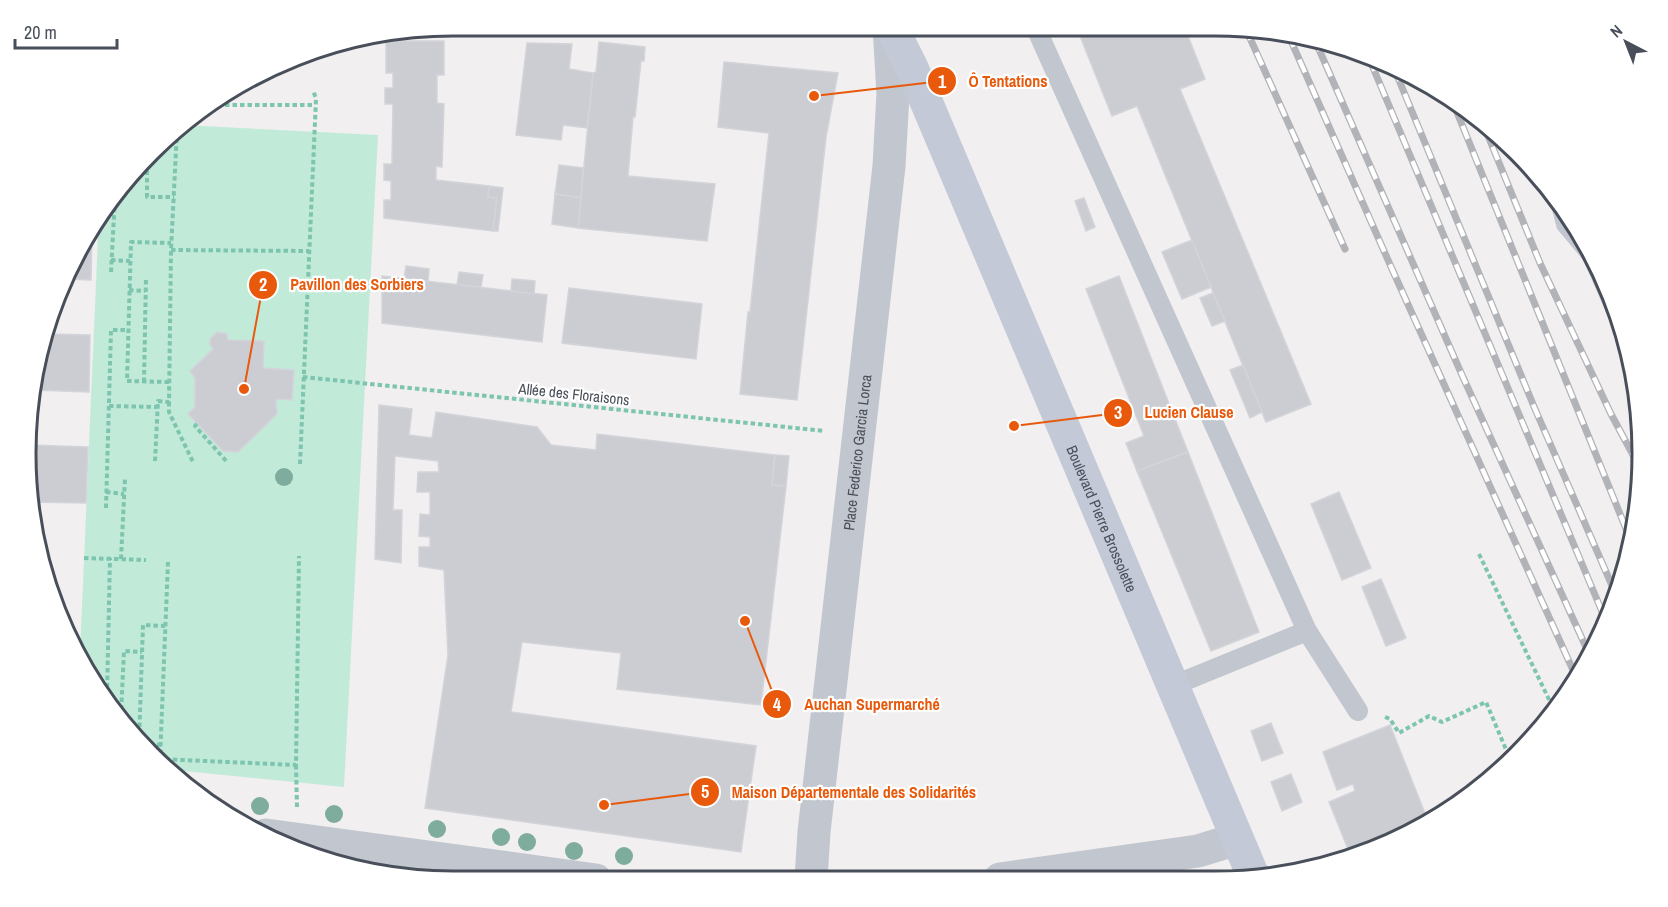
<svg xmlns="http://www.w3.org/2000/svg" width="1668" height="907" viewBox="0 0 1668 907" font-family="'Archivo Narrow',sans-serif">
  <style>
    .green { fill: #c2ead9 }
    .building { fill: #cccdd3; stroke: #d3d4da; stroke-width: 1.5 }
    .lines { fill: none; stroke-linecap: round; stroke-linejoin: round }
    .path { stroke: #7dc5af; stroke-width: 4; stroke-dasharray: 4.5 3; stroke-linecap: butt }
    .service { stroke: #c1c6cf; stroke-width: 20 }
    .minor { stroke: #c1c6cf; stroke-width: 33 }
    .secondary { stroke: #c3c9d6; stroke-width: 33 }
    .rail-casing { stroke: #b2b3b8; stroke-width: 7 }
    .rail { stroke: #fff; stroke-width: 4.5; stroke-dasharray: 14; stroke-linecap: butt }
    .tree { fill: #7eac9d }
    .labels { text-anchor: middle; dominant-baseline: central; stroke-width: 4.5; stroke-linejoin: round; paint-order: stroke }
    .street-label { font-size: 15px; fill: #494f5a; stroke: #fff }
    .rim { fill: none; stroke: #494f5a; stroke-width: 3 }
    .leader { fill: none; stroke: #e8590c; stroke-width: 2 }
    .callout-dot { fill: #e8590c; stroke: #fff; stroke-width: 2 }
    .mark-label { font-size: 18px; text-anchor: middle; font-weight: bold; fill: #fff }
    .callout-label { font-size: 16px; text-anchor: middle; font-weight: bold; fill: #e8590c; stroke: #fff; stroke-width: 4.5; stroke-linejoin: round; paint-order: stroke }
  </style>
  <rect width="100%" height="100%" fill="#f1efef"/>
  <polygon class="green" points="182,125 378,135 344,787 174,770 132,736 80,653 99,214"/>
  <g class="building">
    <polygon points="1076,26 1184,26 1205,79 1180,89 1311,404 1266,422 1137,106 1112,116"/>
    <polygon points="386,41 444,41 444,75 437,75 437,103 444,104 442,167 436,166 436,180 489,186 488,197 497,198 493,231 384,218 384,200 391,200 391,181 384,180 384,164 392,164 393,104 385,104 385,88 393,88 393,73 386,73"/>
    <polygon points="599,42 645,47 644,61 641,61 635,117 633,117 628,176 715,184 707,241 578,228 593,73 596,72"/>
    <polygon points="527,43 572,44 569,69 593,73 587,128 563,125 561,140 516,135"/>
    <polygon points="724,62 838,73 826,137 797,400 740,394 748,312 750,312 769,133 718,127"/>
    <polygon points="559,165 583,168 581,198 555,194"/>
    <polygon points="489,186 503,188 498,231 493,231 497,198 488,197"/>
    <polygon points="555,194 581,198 578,228 552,224"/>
    <polygon points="1084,198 1095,227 1086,231 1075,201"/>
    <polygon points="92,228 91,280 69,279"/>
    <polygon points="1192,240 1211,287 1182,299 1162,252"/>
    <polygon points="406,266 429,269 428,282 404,279"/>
    <polygon points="459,272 483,275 481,287 457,285"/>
    <polygon points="382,276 547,295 542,342 382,323"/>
    <polygon points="1119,276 1188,452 1137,471 1126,443 1144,436 1086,289"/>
    <polygon points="512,279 535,281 534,294 511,291"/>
    <polygon points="569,288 702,304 696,359 562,343"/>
    <polygon points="1213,293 1225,321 1212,326 1200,298"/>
    <polygon points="217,332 227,334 228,340 264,341 263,368 294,370 292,400 276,399 277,414 238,452 223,451 188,414 195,407 195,378 190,371 213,349 210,344 210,339"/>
    <polygon points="44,334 90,335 89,392 35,390 40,343"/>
    <polygon points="1243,365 1262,412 1250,418 1230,370"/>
    <polygon points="379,405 412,409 409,435 432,438 436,412 537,427 551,445 596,450 597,434 775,455 772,485 786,486 761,705 617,689 621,653 522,642 511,712 756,746 741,852 425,808 448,655 444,570 419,566 419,547 430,547 430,537 419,536 420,514 430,515 430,492 417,492 418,472 439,472 438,461 395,456 393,510 402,510 401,563 375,559"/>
    <polygon points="30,445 88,447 86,503 31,502 26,482"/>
    <polygon points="1188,452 1259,632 1211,651 1137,471"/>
    <polygon points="775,455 789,456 786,486 772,485"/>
    <polygon points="1339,492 1371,568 1342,580 1311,504"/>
    <polygon points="1381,579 1406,638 1386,646 1362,587"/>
    <polygon points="1271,723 1283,753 1262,761 1251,731"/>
    <polygon points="1390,725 1428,821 1352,859 1329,802 1355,791 1353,784 1337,790 1323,752"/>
    <polygon points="1291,774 1302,802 1282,811 1271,782"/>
  </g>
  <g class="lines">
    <g class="path">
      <polyline points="210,105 315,105"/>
      <polyline points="1511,147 1519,165 1542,185"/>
      <polyline points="147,163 147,197 174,197"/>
      <polyline points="123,189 129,189 130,181"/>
      <polyline points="171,250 309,251"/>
      <polyline points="111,260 130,261"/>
      <polyline points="111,272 115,197"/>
      <polyline points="129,290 145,291"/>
      <polyline points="303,377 825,431"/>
      <polyline points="144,382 146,277"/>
      <polyline points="169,382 127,381 131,242 171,243"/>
      <polyline points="169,402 169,412 193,462"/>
      <polyline points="109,406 157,407"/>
      <polyline points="197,424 195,426 228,463"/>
      <polyline points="155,461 158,401 169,402 171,250 177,131"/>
      <polyline points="300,464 316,99 313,90"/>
      <polyline points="106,492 124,494"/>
      <polyline points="106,508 111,330 128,330"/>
      <polyline points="1479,554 1554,710"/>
      <polyline points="84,558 146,560"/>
      <polyline points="121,559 125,478"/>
      <polyline points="168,562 160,759 296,765 299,556"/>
      <polyline points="107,695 110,558"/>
      <polyline points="118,714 121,714 124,651 142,652"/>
      <polyline points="1385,717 1390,719 1399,733 1429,716 1442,722 1486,702 1510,759"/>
      <polyline points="139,742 143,625 165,626"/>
      <polyline points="142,744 161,745"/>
      <polyline points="296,765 297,807"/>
    </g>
    <g class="service">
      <polyline points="1035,26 1307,631 1358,711"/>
      <polyline points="1561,204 1566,224 1592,255 1615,308"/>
      <polyline points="1172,686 1307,631"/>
    </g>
    <g class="minor">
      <polyline points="266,835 596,880"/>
      <path id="s1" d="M811,879L814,832L889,166L893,94L889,26"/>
      <polyline points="1000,879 1198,851 1237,839"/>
    </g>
    <path class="secondary" id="s2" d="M891,26L912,68L1254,878"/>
    <g class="rail-casing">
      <g id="rail">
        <polyline points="1245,27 1345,249"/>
        <polyline points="1288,34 1392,269 1577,679"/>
        <polyline points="1314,38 1462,375 1590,656"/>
        <polyline points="1369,58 1606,621"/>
        <polyline points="1394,68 1535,409 1617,597"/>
        <polyline points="1452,100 1631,541"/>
        <polyline points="1482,121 1540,263 1611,414 1640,468"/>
      </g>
    </g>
    <use href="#rail" class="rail"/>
  </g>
  <g class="tree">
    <circle cx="284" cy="477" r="9"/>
    <circle cx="260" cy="806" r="9"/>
    <circle cx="334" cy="814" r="9"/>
    <circle cx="437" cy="829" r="9"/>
    <circle cx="501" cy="837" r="9"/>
    <circle cx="527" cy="842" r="9"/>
    <circle cx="574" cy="851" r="9"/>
    <circle cx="624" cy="856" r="9"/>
  </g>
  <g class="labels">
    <g class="street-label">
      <text transform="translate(574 394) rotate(6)">Allée des Floraisons</text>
      <text stroke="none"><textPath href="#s1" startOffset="429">Place Federico Garcia Lorca</textPath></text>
      <text stroke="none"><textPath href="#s2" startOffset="536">Boulevard Pierre Brossolette</textPath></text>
    </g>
  </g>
  <path d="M0 0H1668V907H0ZM453 36H1215A417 417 0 0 1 1632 453V454A417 417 0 0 1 1215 871H453A417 417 0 0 1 36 454V453A417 417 0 0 1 453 36Z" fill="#fff" fill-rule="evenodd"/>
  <path class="rim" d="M453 36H1215A417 417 0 0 1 1632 453V454A417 417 0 0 1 1215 871H453A417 417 0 0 1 36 454V453A417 417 0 0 1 453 36Z"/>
  <path class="leader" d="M814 96L942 81M244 389L263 285M1014 426L1118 413M745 621L777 704M604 805L705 792"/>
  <g class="callout-dot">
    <circle cx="814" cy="96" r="6"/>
    <circle cx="244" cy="389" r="6"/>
    <circle cx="1014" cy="426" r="6"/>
    <circle cx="745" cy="621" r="6"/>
    <circle cx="604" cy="805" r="6"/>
    <circle cx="942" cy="81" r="15"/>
    <circle cx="263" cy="285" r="15"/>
    <circle cx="1118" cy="413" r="15"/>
    <circle cx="777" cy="704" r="15"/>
    <circle cx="705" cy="792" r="15"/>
  </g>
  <g class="mark-label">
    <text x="942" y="88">1</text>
    <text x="263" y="291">2</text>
    <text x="1118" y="419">3</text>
    <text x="777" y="711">4</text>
    <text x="705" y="798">5</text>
  </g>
  <g class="callout-label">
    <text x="1008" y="87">Ô Tentations</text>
    <text x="357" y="290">Pavillon des Sorbiers</text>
    <text x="1189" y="418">Lucien Clause</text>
    <text x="872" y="710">Auchan Supermarché</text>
    <text x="854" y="798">Maison Départementale des Solidarités</text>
  </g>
  <g transform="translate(1626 42) rotate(318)" stroke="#ffffff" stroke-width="4.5" paint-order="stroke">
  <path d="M0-4.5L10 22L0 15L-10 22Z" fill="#494f5a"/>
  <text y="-9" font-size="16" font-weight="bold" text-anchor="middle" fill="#494f5a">N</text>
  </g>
  <path d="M15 39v9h102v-9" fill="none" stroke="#494f5a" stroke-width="3"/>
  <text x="24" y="39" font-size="18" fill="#494f5a" stroke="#ffffff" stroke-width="4.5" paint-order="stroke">20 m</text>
</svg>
